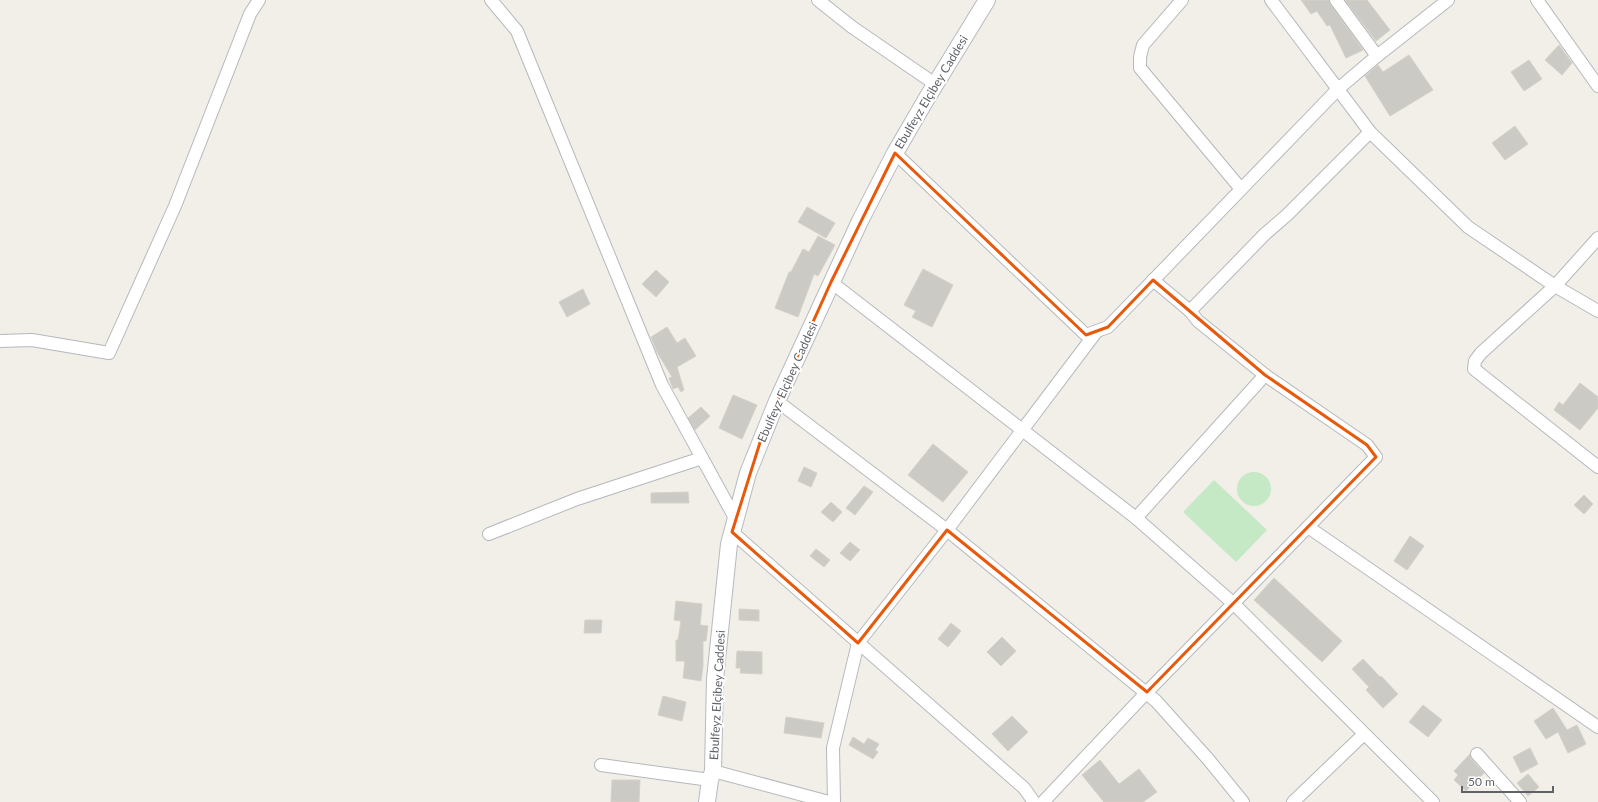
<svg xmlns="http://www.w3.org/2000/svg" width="1598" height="802" viewBox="0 0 1598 802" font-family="Lato,sans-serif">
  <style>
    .green { fill: #c5e8c5 }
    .building { fill: #cccac5; stroke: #d6d1c6 }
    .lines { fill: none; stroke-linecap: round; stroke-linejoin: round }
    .street-casing { stroke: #b5b8bc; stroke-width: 14 }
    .secondary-casing { stroke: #b6babf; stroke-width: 18 }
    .street { stroke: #fff; stroke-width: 12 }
    .secondary { stroke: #fff; stroke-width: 16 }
    .marked { fill: none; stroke: #e8590c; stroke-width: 3; stroke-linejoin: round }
    .labels { text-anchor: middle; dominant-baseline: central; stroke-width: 4; stroke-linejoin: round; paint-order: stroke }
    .street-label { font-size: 12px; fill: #5f6368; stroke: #fff }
  </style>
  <rect width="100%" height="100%" fill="#f1efe8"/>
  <g class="green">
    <circle cx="1254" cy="489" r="17"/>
    <polygon points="1214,480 1267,530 1236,562 1183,512"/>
  </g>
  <g class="building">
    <polygon points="1301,0 1329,0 1330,4 1363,50 1346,58 1330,25 1327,26 1317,11 1311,14"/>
    <polygon points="1345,0 1367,0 1390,30 1376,41"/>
    <polygon points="1559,45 1572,63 1562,75 1545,60"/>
    <polygon points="1409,55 1433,90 1390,116 1365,76 1378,65 1383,72"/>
    <polygon points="1529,60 1542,79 1524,91 1511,72"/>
    <polygon points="1515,126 1528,144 1505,160 1492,143"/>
    <polygon points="807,207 835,223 826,238 798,222"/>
    <polygon points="818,236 835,245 818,276 814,274 798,317 775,308 789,272 791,272 803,249 809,252"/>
    <polygon points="923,269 953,285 932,327 912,317 916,311 904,305"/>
    <polygon points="656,270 669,282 656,297 642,284"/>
    <polygon points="583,289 590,304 567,317 559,302"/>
    <polygon points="667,327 677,343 685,338 696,356 677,367 684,390 681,392 678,387 673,389 669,378 672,377 657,352 651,337"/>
    <polygon points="1580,383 1598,397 1598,408 1580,430 1554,410 1559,402 1563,405"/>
    <polygon points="733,395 757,405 742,439 719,428"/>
    <polygon points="701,407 710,416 695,430 688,418"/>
    <polygon points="933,444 968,472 943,502 908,475"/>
    <polygon points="804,467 817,473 811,487 798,481"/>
    <polygon points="864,486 873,492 855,515 846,508"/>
    <polygon points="688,492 689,503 651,503 651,493"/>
    <polygon points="1584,495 1593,504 1584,514 1574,505"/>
    <polygon points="831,502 842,512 833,522 821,512"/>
    <polygon points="1410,536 1424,546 1407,570 1394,561"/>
    <polygon points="850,542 860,550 850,561 840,553"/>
    <polygon points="816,549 830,560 824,567 810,556"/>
    <polygon points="1274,578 1342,641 1322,662 1254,600"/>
    <polygon points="676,601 702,604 700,625 708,626 706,641 703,641 703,666 701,681 683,678 685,661 676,661 676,640 678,640 681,621 674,620"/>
    <polygon points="739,609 759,610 759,621 739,620"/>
    <polygon points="585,620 602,620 601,633 584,633"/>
    <polygon points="951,623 961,631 948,647 938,639"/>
    <polygon points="1002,637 1016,651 1001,666 987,652"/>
    <polygon points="737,651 762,652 762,674 740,673 741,668 736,668"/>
    <polygon points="1363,659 1380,677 1381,676 1398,694 1383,708 1366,690 1369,687 1352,669"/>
    <polygon points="663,696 686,702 682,721 658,715"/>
    <polygon points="1423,705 1442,720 1428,737 1409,722"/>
    <polygon points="1553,708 1567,730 1577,725 1586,744 1568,753 1558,732 1546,739 1534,721"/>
    <polygon points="1012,716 1028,732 1008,751 992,734"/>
    <polygon points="786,717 824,723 821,738 784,733"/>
    <polygon points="853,737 864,744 868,738 879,744 875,750 878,752 873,759 849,745"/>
    <polygon points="1530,748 1538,764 1521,773 1513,757"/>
    <polygon points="1470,754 1471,759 1484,773 1466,791 1454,780 1458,775 1454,771"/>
    <polygon points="1100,760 1119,784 1139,769 1157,792 1143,802 1104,802 1082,775"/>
    <polygon points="1528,774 1539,787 1528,796 1517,783"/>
    <polygon points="612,780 640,780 639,802 611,802"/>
  </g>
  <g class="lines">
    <g class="street-casing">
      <g id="street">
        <polyline points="491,0 517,31 662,385 735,518"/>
        <polyline points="818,0 852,27 935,84"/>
        <polyline points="1182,0 1143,45 1140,57 1140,68 1241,189"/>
        <polyline points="1271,0 1370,132 1468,227 1555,286 1598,311"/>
        <polyline points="1537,0 1598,86"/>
        <polyline points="1377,56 1448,0"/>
        <polyline points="895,153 1086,335 1108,327 1338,89 1377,56 1336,0"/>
        <polyline points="1598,238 1555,286 1481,353 1475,361 1474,369 1598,467"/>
        <polyline points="831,282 1136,518 1234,604 1433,802"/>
        <polyline points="1190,311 1265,234 1287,215 1370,132"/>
        <polyline points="0,341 32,340 109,353 175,206 250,14 259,0"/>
        <polyline points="777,401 947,530 1156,701 1208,759 1243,802"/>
        <polyline points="1136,518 1265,375"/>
        <polyline points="1308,527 1598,727"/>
        <polyline points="732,532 1024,788 1034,802"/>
        <polyline points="489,534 577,499 702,458"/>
        <polyline points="1477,754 1520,802"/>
        <polyline points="601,765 710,780"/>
        <polyline points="713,771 829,802"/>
        <polyline points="834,802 833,748 858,643 947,530 1097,331"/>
        <polyline points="1043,802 1147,692 1376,457 1367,445 1265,375 1198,321 1190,311 1153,280"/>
        <polyline points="1293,802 1364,734"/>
      </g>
    </g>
    <g class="secondary-casing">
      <polyline id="secondary" points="707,802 710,780 713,771 715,679 729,544 748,473 777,401 860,221 895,153 927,98 987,0"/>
    </g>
    <use href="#street" class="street"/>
    <use href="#secondary" class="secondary"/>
  </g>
  <path class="marked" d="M895,153L1086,335L1108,327L1153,280L1265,375L1367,445L1376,457L1147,692L947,530L858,643L732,532L763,433L831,282Z"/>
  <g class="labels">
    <g class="street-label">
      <text transform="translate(931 92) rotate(-59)">Ebulfeyz Elçibey Caddesi</text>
      <text transform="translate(787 382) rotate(-66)">Ebulfeyz Elçibey Caddesi</text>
      <text transform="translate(717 695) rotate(-87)">Ebulfeyz Elçibey Caddesi</text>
    </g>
  </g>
  <path d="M1462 786v6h91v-6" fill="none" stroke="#5f6368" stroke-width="2"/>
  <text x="1468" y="786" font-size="12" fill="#5f6368" stroke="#ffffff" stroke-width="3" paint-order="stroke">50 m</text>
</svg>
